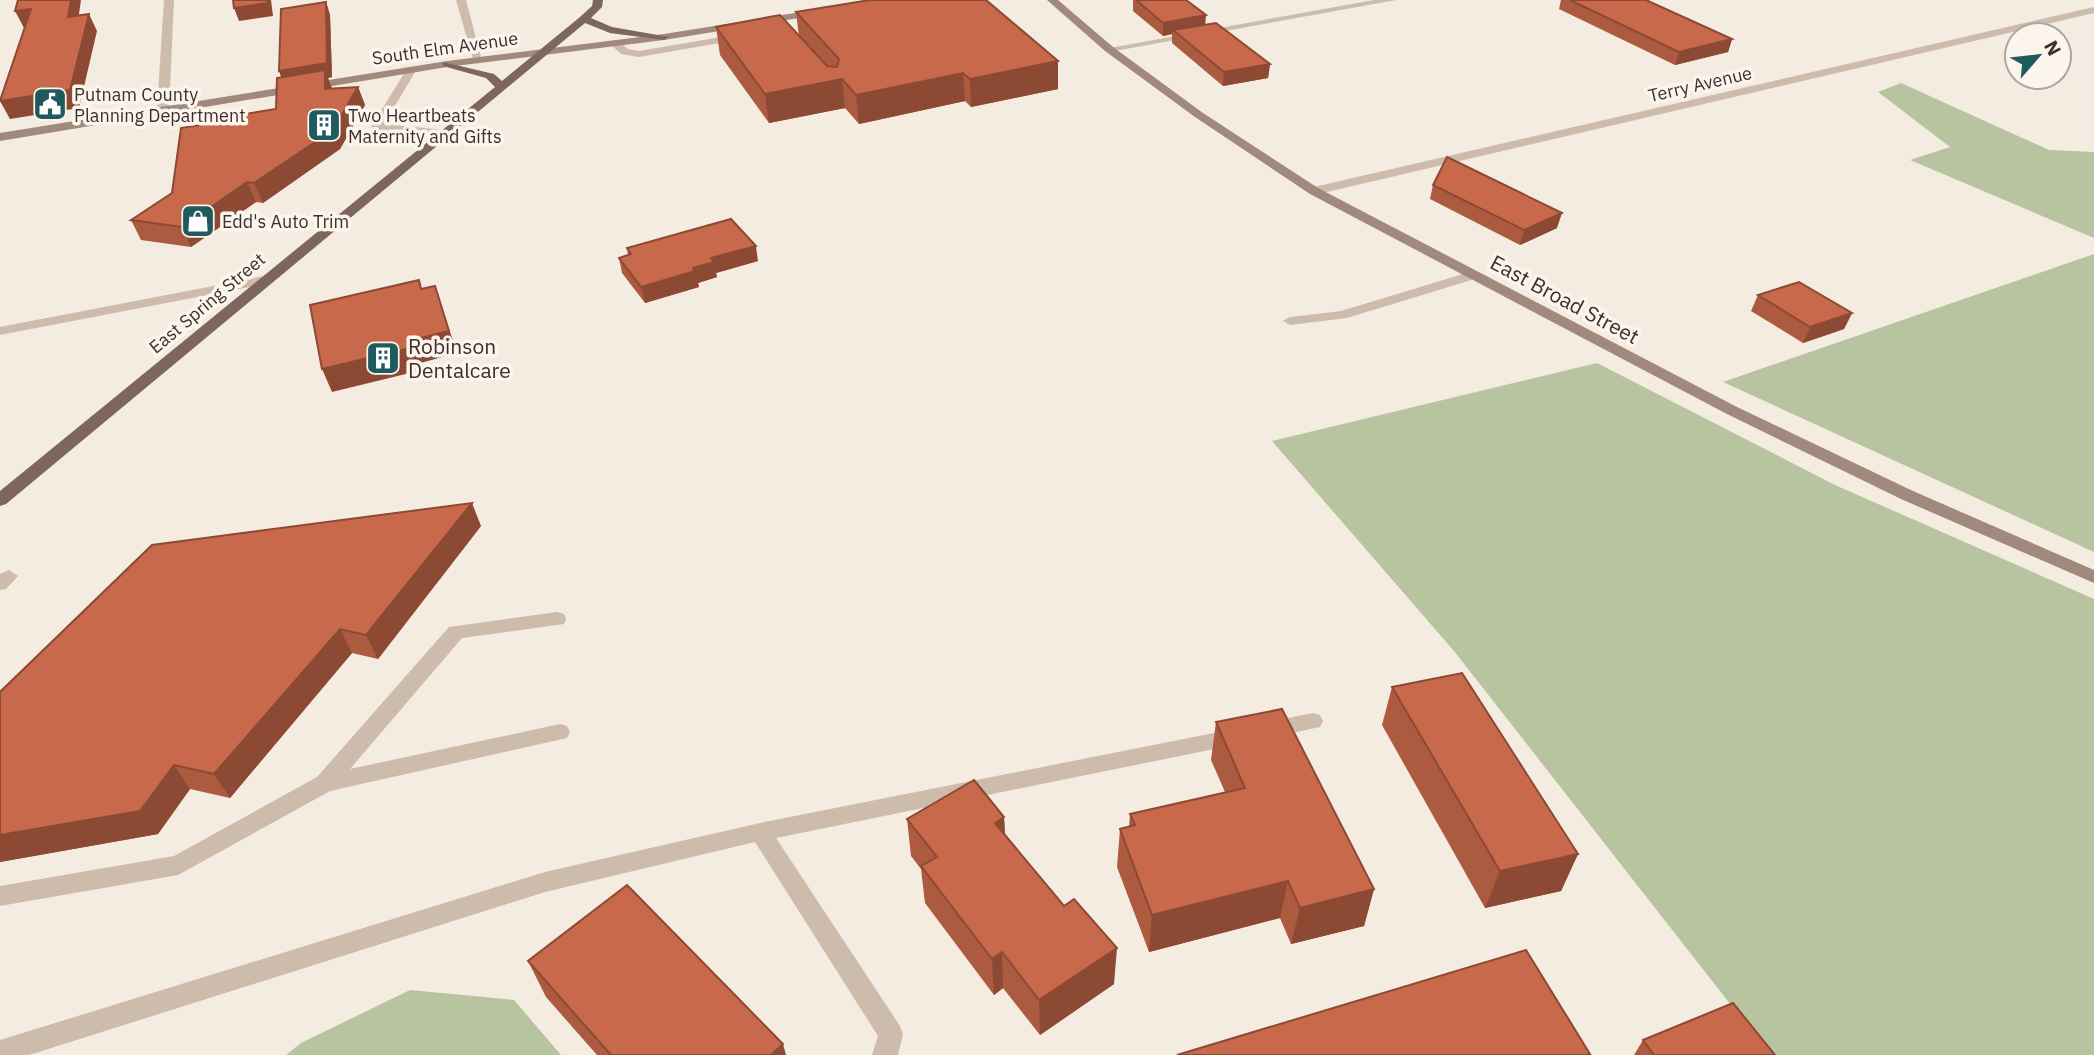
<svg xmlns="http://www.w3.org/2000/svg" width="2094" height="1055" viewBox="0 0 2094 1055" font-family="'IBM Plex Sans',sans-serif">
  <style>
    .green { fill: #b8c4a0 }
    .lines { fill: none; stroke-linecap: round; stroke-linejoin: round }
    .lane { fill: #cdbbac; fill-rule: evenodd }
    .street { fill: #cdbbac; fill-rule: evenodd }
    .secondary { fill: #a18a7d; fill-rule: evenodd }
    .primary { fill: #7d675c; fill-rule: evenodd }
    .wall { fill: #ac5a40 }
    .shaded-wall { fill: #8c4a34 }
    .building { fill: #c8694b; stroke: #8c4a34; stroke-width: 2 }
    .labels { text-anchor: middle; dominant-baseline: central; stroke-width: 7; stroke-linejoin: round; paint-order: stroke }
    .far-street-label { font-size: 18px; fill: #3b302b; stroke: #fbf5ee }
    .far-poi-label { font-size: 18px; fill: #3b302b; stroke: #fbf5ee; text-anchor: start }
    .street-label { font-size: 21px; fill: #3b302b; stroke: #fbf5ee }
    .poi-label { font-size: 21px; fill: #3b302b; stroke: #fbf5ee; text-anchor: start }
  </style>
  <rect width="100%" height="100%" fill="#f4ebe1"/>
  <g class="green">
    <polygon points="1901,83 2049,150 2094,152 2094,238 1910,160 1950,147 1878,92"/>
    <polygon points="2094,254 2094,552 1723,382"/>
    <polygon points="1597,363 1835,485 2094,599 2094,1055 1770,1055 1454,651 1272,441"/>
    <polygon points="410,990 514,1000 561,1055 286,1055 301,1043"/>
  </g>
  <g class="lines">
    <g class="lane">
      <polygon points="456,0 466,0 482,61 473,59"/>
      <polygon points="739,34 744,37 743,39 639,57 621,54 609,43 618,41 628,49 639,51"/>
      <polygon points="408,67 417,69 384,124 444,130 450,134 448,136 377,131 371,127"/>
      <polygon points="1473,271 1478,272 1478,278 1347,318 1290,325 1283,321 1290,317 1341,311"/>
      <polygon points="9,570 18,576 6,589 0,590 0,574"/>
      <polygon points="557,612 564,614 566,619 564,624 462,638 350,769 560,724 567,726 570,732 567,738 330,791 178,875 0,906 0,886 174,856 317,777 449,627"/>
    </g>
    <g class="street">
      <polygon points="164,0 174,0 169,109 163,112 157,109"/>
      <polygon points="1374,0 1396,0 1109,52 1104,49"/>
      <polygon points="2094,7 2094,13 1314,195 1308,191 1314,187"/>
      <polygon points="265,276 270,277 270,283 0,335 0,327"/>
      <polygon points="1313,713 1320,715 1323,721 1320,727 1268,738 1261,736 1258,730 1261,724 1268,722"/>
      <polygon points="1234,729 1241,731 1244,737 1241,743 1234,745 776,838 900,1026 903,1034 898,1055 872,1055 878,1036 755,842 545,892 29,1055 0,1055 0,1040 545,872 760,823"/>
    </g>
    <g class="secondary">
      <polygon points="1047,0 1058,0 1113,47 1203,113 1318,188 1737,407 1913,491 2094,570 2094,583 1901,499 1725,413 1310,194 1195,117 1105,51"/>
      <polygon points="820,9 825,12 824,14 664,40 447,67 0,141 0,133 447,61 664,34"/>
    </g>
    <polygon class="primary" points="593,0 603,0 602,7 591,18 612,27 669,37 664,40 610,33 585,23 6,504 0,506 0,491 495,87 486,78 443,66 443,62 494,74 502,81 580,17 592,6"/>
  </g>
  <g class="wall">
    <polygon points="1133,0 1186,0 1205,24 1270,64 1268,78 1223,86 1172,43 1172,34 1163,36 1133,11"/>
    <polygon points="1561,0 1646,0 1732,39 1728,52 1675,65 1559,9"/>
    <polygon points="326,2 330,15 332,77 328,78 332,88 358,87 365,105 340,149 263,203 256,202 191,247 141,240 131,220 172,193 276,109 282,77 279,71"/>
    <polygon points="796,12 1058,89 971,107 965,101 859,124 845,108 769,123 720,55 716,27 799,37"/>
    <polygon points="1433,185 1557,228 1520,245 1430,199"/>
    <polygon points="627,248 758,261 716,273 717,277 698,283 699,287 645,303 622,273 619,258 628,255"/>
    <polygon points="1758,295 1852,313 1844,329 1803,343 1751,311"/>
    <polygon points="481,526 378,659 352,653 230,798 190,789 158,834 0,862"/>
    <polygon points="1392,687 1578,854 1561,891 1485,908 1382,725"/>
    <polygon points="1216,722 1374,889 1364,926 1291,944 1280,918 1149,952 1117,867 1120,829 1129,827 1130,814 1225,792 1211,760"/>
    <polygon points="1004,817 1005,835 1114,984 1040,1035 1003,988 994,995 925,903 921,869 911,856 907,819"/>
    <polygon points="528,961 786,1055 597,1055 546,997"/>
    <polygon points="1643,1040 1775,1055 1634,1055"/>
  </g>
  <g class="shaded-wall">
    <polygon points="71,0 81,0 76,34 68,17"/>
    <polygon points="267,0 271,0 273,16 239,21 234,8"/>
    <polygon points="326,2 330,15 332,77 328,78 332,89 284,85 279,71"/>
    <polygon points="31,9 39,26 24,28 15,11"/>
    <polygon points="89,14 97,31 79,108 10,119 0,101"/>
    <polygon points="1206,15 1205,28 1173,30 1172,34 1163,36 1163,23"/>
    <polygon points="1732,39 1728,52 1675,65 1679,52"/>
    <polygon points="1058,61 1058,89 971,107 970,79"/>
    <polygon points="1270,64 1268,78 1223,86 1224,72"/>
    <polygon points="963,73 965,101 859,124 856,95"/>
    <polygon points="842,79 845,108 769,123 765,94"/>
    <polygon points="358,87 365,105 340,149 263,203 254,183"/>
    <polygon points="247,182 256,202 191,247 182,227"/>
    <polygon points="1562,213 1557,228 1520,245 1524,230"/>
    <polygon points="756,246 758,261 716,273 717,277 698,283 699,287 645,303 641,287 693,268 711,258"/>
    <polygon points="435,286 457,353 417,364 418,371 332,392 322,369 408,341"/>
    <polygon points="1852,313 1844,329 1803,343 1810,327"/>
    <polygon points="472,503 481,526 378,659 366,635"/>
    <polygon points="340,629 352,653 230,798 214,774"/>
    <polygon points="174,765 190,789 158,834 0,862 0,835"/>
    <polygon points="1004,817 1006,854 995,823"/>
    <polygon points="1578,854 1561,891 1485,908 1500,871"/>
    <polygon points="1288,881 1280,918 1149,952 1152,915"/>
    <polygon points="1374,889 1364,926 1291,944 1300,908"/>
    <polygon points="1117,948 1114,984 1040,1035 1039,1000"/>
    <polygon points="1002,952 1003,988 994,995 992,959"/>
    <polygon points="783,1044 786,1055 771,1055"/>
  </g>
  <g class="building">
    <polygon points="18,0 71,0 68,17 89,14 70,90 0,101 31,9 15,11"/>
    <polygon points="233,0 267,0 268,3 234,8"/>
    <polygon points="870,0 986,0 1058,61 970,79 963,73 856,95 842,79 765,94 716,27 780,15 827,66 837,67 839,59 796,12"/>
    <polygon points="1136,0 1186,0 1206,15 1163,23"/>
    <polygon points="1570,0 1646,0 1732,39 1679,52"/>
    <polygon points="326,2 327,63 279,71 281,9"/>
    <polygon points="1216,23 1270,64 1224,72 1173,30"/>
    <polygon points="325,70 325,89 358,87 333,130 254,183 247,182 182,227 131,220 172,193 181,128 219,122 220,118 276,109 277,78"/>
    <polygon points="1447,157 1562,213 1524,230 1433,185"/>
    <polygon points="731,219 756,246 711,258 714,262 693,268 695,271 641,287 619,258 631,254 627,248"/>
    <polygon points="419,280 421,289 435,286 449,331 408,341 410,348 322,369 310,305"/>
    <polygon points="1799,282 1852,313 1810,327 1758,295"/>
    <polygon points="472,503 366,635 340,629 214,774 174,765 140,811 0,835 0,692 152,545"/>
    <polygon points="1462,673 1578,854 1500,871 1392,687"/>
    <polygon points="1282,709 1374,889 1300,908 1288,881 1152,915 1120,829 1135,825 1130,814 1245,788 1216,722"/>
    <polygon points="974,780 1004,817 995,823 1064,906 1074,899 1117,948 1039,1000 1002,952 992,959 921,866 937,857 907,819"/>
    <polygon points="627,885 783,1044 771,1055 611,1055 528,961"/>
    <polygon points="1526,950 1590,1054 1586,1055 1177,1055"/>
    <polygon points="1733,1003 1775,1055 1654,1055 1643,1040"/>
  </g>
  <defs>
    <g id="civic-square" transform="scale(1.75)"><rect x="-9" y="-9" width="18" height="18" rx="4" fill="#1f5a5e" stroke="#fbf5ee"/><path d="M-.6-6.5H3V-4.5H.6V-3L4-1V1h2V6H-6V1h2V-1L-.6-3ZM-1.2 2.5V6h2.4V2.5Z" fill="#fff"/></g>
    <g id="building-square" transform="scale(1.75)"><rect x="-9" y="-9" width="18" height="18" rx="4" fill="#1f5a5e" stroke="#fbf5ee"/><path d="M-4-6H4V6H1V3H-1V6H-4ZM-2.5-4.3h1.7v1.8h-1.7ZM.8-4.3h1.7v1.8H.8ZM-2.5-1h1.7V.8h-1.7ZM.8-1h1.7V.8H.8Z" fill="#fff"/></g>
    <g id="shop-square" transform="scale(1.75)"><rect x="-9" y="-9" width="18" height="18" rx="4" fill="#1f5a5e" stroke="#fbf5ee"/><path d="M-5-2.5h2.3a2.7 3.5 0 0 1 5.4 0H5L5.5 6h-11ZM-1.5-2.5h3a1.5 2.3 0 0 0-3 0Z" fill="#fff"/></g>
  </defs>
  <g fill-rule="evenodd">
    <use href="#civic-square" x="50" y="104"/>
    <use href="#building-square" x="324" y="125"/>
    <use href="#shop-square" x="198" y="221"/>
    <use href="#building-square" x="383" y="358"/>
  </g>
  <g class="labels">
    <g class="far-street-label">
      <text transform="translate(445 48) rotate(-8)">South Elm Avenue</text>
      <text transform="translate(1700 84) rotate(-13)">Terry Avenue</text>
      <text transform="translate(207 303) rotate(-40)">East Spring Street</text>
    </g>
    <g class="far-poi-label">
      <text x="74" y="94">Putnam County<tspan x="74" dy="21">Planning Department</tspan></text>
      <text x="348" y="115">Two Heartbeats<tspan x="348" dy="21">Maternity and Gifts</tspan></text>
      <text x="222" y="221">Edd's Auto Trim</text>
    </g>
    <g class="street-label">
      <text transform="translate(1565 299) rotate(28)">East Broad Street</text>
    </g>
    <g class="poi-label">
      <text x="408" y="346">Robinson<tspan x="408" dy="24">Dentalcare</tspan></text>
    </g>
  </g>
  <g transform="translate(2038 56) rotate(62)"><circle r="33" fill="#fbf5ee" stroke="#aea6a0" stroke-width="2"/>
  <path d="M0-5L12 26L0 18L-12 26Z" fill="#1f5a5e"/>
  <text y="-10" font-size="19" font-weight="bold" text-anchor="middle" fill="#3b302b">N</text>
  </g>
</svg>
